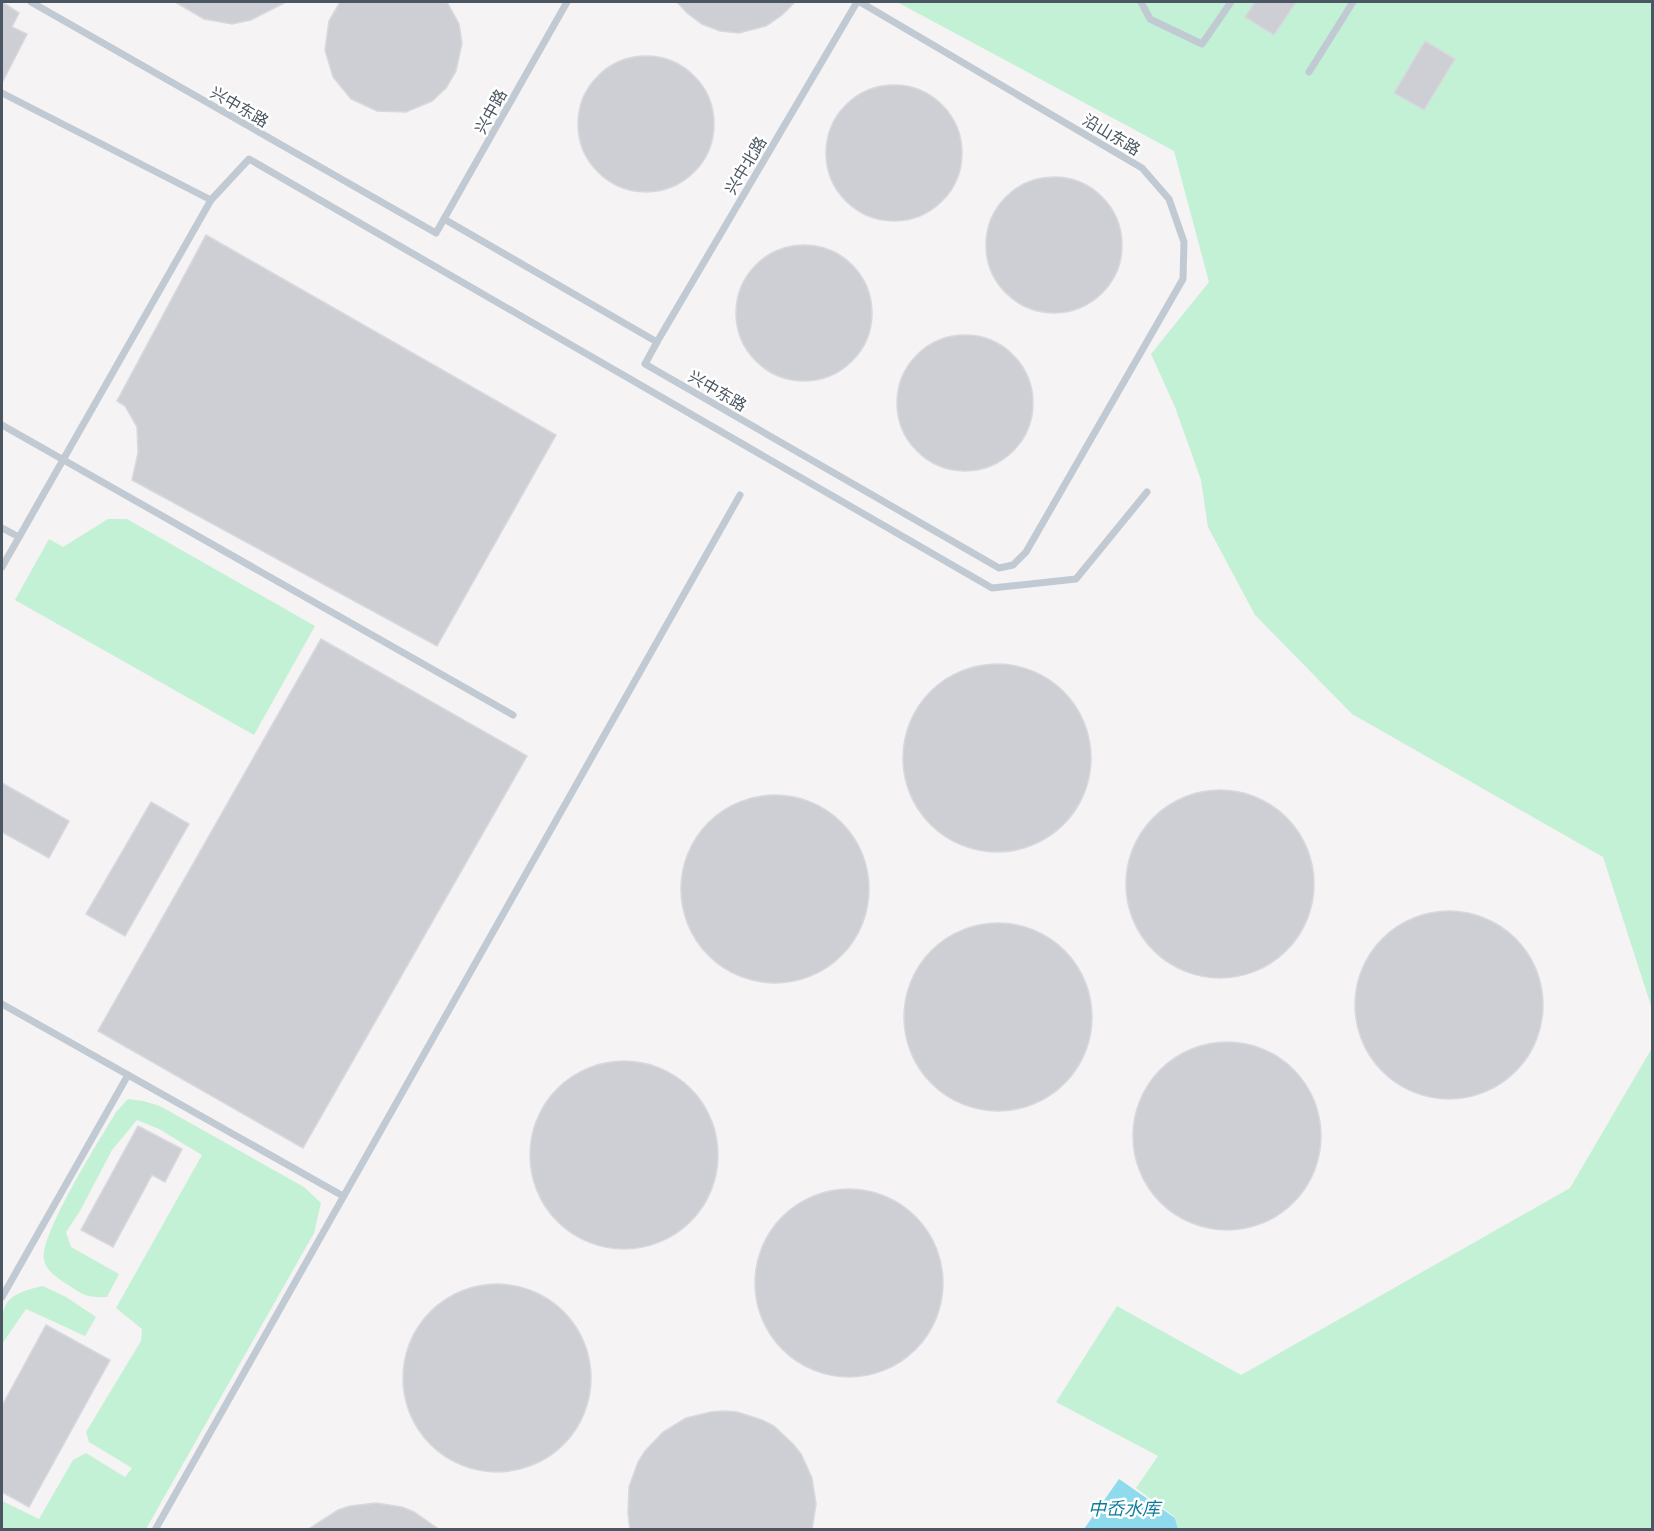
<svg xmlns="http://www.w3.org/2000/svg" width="1654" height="1531" viewBox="0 0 1654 1531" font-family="Barlow,'Noto Sans SC',sans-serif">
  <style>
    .green { fill: #c3f1d5 }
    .water { fill: #90daee }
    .building { fill: #cdcfd5; stroke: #d7d9de; stroke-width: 1.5 }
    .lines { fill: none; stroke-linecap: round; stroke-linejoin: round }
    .service { stroke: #c1cad2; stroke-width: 7 }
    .labels { text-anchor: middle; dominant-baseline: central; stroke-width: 5; stroke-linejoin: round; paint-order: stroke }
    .street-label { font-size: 16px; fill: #4a5661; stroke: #fff }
    .water-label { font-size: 18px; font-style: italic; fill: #0c7c9b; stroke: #fff }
  </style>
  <rect width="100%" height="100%" fill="#f5f3f3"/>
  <g class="green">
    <polygon points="897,2 1652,2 1652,1009 1603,857 1352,714 1255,615 1208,527 1201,480 1175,407 1151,354 1209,282 1174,151"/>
    <polygon points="108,519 127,519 315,626 254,735 15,600 49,539 63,547"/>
    <polygon points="1652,1048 1652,1529 1178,1529 1175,1517 1136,1488 1158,1456 1056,1402 1117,1306 1241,1375 1570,1188"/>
    <path d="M128,1099L143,1101L160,1106L304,1187L321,1203L314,1233L146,1529H2V1501L39,1519L73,1460L86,1453L125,1477L132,1468L89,1442L86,1432L141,1341L142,1329L116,1308L202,1155L159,1129L137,1120L112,1150L80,1211L66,1232L71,1247L119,1274L107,1297C84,1298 83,1294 65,1283C56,1277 46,1270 44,1260C39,1235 101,1138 116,1112Z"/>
    <path d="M43,1286L66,1297L96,1317L85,1336L26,1309L2,1344C1,1304 2,1295 43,1286Z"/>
  </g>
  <polygon class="water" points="1119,1479 1175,1518 1178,1529 1084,1529"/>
  <g class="building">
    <polygon points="2,2 19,13 12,27 27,34 2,83"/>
    <polygon points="175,2 286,2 251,20 232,24 204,19"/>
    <polygon points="340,2 447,2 459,24 462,43 456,71 446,88 432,101 406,112 377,111 351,99 333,77 325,50 329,21"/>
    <polygon points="677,2 795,2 782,15 766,26 739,33 720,31 702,24 687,13"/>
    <polygon points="1255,2 1296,2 1274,35 1245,17"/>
    <polygon points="1425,41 1455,59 1424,110 1394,93"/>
    <circle cx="646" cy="124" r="68"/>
    <circle cx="894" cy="153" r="68"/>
    <circle cx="1054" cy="245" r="68"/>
    <polygon points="206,235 556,435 437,646 132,480 138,453 137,427 125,406 117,401"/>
    <circle cx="804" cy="313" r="68"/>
    <circle cx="965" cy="403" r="68"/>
    <polygon points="321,639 527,756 303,1148 98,1031"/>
    <circle cx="997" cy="758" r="94"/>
    <polygon points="2,783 69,821 49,858 2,832"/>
    <circle cx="1220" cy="884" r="94"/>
    <circle cx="775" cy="889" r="94"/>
    <polygon points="151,802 189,824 125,936 86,914"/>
    <circle cx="1449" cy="1005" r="94"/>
    <circle cx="998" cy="1017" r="94"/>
    <circle cx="1227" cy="1136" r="94"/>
    <circle cx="624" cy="1155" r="94"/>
    <polygon points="138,1126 182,1149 165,1182 152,1175 113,1247 81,1230"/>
    <circle cx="849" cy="1283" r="94"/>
    <circle cx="497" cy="1378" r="94"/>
    <polygon points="46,1325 110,1360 29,1507 2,1492 2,1406"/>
    <polygon points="724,1411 737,1412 762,1420 774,1426 793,1444 801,1454 812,1478 816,1504 812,1530 630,1530 628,1513 629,1487 638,1462 645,1451 663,1432 686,1418 711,1412"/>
    <polygon points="376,1503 402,1507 414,1512 440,1530 307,1530 338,1510 350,1506"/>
  </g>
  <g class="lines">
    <g class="service">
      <polyline points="31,2 436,233 567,2"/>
      <polyline points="1141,2 1150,19 1202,44 1231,2"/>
      <polyline points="1309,72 1353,2"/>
      <polyline points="2,93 211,200"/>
      <polyline points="444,219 657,342 645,364 999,568 1013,565 1026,552 1183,279 1184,242 1169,199 1142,168 860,2"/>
      <polyline points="657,342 857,2"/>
      <polyline points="2,425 513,715"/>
      <polyline points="2,528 19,537"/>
      <polyline points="2,567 211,200 249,159 992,588 1076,579 1147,492"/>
      <polyline points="2,1004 343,1196"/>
      <polyline points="2,1297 128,1075"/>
      <polyline points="155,1530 740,495"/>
    </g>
  </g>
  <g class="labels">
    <g class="street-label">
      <text transform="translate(240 106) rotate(30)">兴中东路</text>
      <text transform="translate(490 111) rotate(-61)">兴中路</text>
      <text transform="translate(1112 134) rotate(31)">沿山东路</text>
      <text transform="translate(745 165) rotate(-59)">兴中北路</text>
      <text transform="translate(718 390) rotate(30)">兴中东路</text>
    </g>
    <g class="water-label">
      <text x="1124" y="1508">中岙水库</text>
    </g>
  </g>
  <rect width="1654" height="1531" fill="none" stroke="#4a5661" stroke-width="6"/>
</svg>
